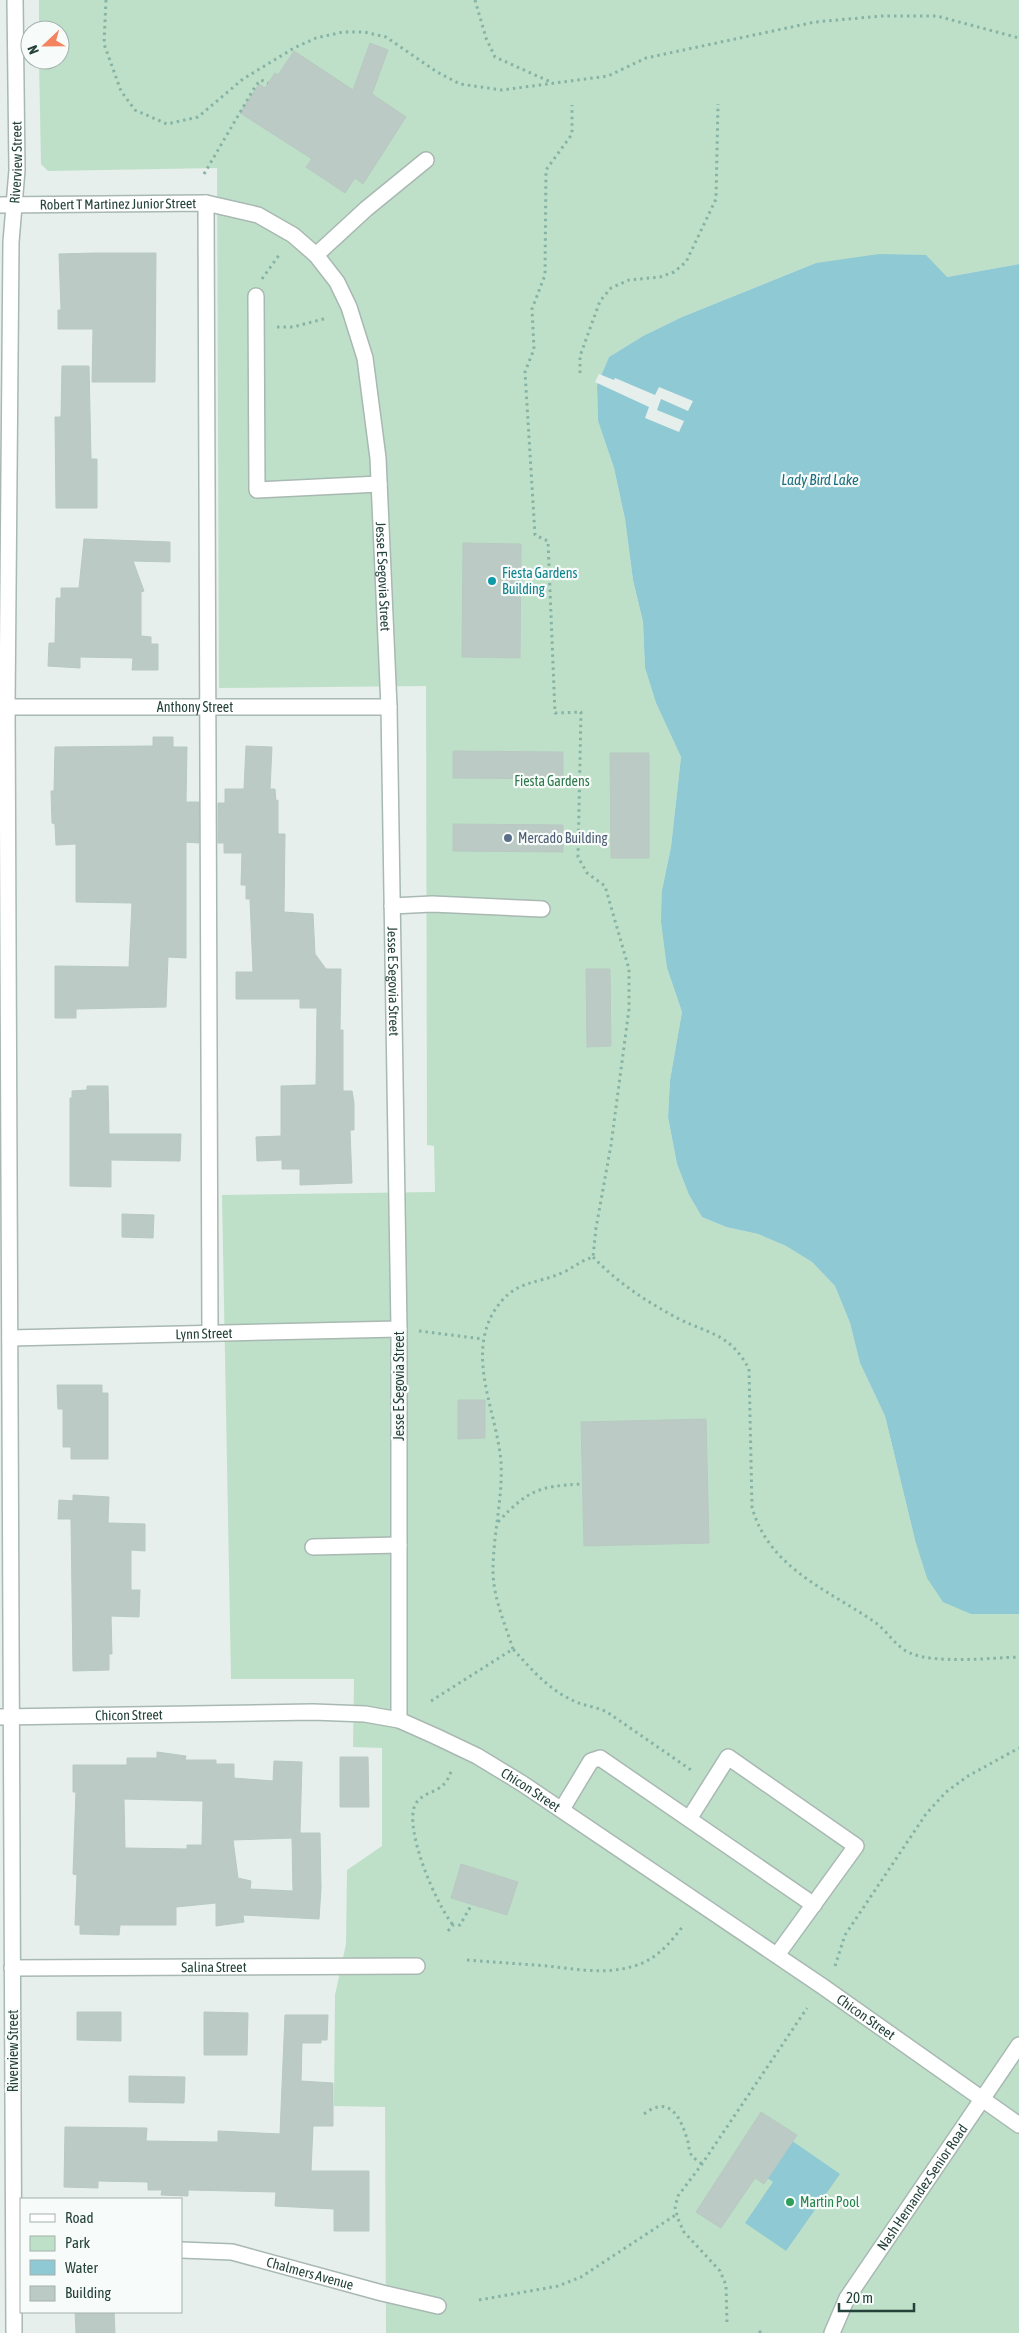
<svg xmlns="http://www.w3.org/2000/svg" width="1019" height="2333" viewBox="0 0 1019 2333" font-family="'Asap Condensed',sans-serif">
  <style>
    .green { fill: #bfe0c8 }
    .water { fill: #8ec9d4 }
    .pier { fill: #e6efeb }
    .building { fill: #bbcac4; stroke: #b8c9c2; fill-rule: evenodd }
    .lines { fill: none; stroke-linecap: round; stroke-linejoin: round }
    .minor-casing { stroke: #a8b8b2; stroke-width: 18 }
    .path { stroke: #86b3a5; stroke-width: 3; stroke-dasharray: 2.5 4; stroke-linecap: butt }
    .minor { stroke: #fff; stroke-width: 15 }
    .culture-dot { fill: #0f9aa8; stroke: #f7fbf9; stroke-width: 2 }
    .service-dot { fill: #5c6f8a; stroke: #f7fbf9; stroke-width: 2 }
    .leisure-dot { fill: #2e9e5b; stroke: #f7fbf9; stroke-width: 2 }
    .labels { text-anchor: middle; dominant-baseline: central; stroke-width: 4.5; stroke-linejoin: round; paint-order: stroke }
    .street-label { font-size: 14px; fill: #24423a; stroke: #f7fbf9 }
    .culture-label { font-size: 14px; fill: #0d838f; stroke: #f7fbf9; text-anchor: start }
    .park-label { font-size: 14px; fill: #2d7a4b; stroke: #f7fbf9 }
    .service-label { font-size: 14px; fill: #4e5e75; stroke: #f7fbf9; text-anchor: start }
    .leisure-label { font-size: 14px; fill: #27864d; stroke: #f7fbf9; text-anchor: start }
    .water-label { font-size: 15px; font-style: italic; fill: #1c6f80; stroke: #f7fbf9 }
  </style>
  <rect width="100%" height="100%" fill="#e6efeb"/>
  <polygon class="green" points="39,0 1019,0 1019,264 947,277 816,263 682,317 643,336 609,357 597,385 598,421 614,468 625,519 633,580 643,622 645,668 656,703 681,757 671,847 662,890 667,968 682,1012 670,1080 668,1117 677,1164 689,1195 702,1217 726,1227 758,1234 786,1246 812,1262 835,1286 850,1323 860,1363 885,1416 915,1540 971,1614 1019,1614 1019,2333 386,2333 385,2107 334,2106 335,1995 346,1944 347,1870 382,1846 382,1748 353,1747 354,1679 231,1679 222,1195 435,1192 434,1146 427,1145 426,686 219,688 217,168 48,171 41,164 39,60 60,60 60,30 39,30"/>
  <g class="water">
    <polygon points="879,254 926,255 947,277 1019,264 1019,1614 971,1614 943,1602 927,1578 915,1540 885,1416 860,1363 850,1323 835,1286 812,1262 786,1246 758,1234 726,1227 702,1217 689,1195 677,1164 668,1117 670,1080 682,1012 667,968 661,921 662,890 671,847 681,757 656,703 645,668 643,622 633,580 625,519 614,468 598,421 597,385 609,357 643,336 682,317 816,263"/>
    <polygon points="775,2129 840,2174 786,2251 745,2223 773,2182 749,2165"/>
  </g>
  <polygon class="pier" points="599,374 614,380 615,378 655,395 659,387 693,401 688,411 661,399 657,410 684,421 679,432 645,418 649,407 595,382"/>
  <g class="building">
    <polygon points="370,43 388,50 372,94 406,117 363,184 355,178 345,193 306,167 312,159 240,113 259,84 265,88 275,73 278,75 294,51 353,90"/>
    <polygon points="95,253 156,253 155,382 92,382 93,329 58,329 58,310 61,310 59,254"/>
    <polygon points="62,366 89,366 91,459 97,459 97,508 56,508 55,417 61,417"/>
    <polygon points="84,539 170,542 170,562 133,561 144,591 141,592 141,636 151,637 151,644 158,644 158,670 132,670 133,658 80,657 80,668 48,666 49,643 55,643 56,598 61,598 61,588 79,588"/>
    <polygon points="463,543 521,544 520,658 462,657"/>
    <polygon points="153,737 173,737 173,747 187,747 186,802 199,802 199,843 186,842 186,958 168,957 166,1007 76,1009 76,1018 55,1018 55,966 129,967 132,903 76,902 76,844 56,845 55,824 52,823 51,791 54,791 55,747 153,746"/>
    <polygon points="246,746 272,747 270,789 275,789 276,801 278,800 278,834 285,834 284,912 313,914 315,954 326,969 341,969 340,1030 343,1030 343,1091 352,1091 354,1103 354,1130 350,1130 352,1183 300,1185 300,1169 282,1169 282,1160 257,1161 256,1137 281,1136 281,1086 316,1085 317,1008 300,1008 300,999 236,999 236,972 253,972 250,899 246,899 246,885 241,885 242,853 224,853 224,843 218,843 218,803 225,803 225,789 244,789"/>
    <polygon points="453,751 563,752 563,779 453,778"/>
    <polygon points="610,753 649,753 649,858 611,858"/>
    <polygon points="453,824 563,825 563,852 453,851"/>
    <polygon points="586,969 610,969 611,1046 587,1047"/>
    <polygon points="87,1086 108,1086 109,1134 181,1134 180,1161 111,1160 111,1187 70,1186 70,1098 72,1098 72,1091 87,1090"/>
    <polygon points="122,1214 154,1215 153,1238 122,1237"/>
    <polygon points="57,1385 102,1385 102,1393 108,1393 108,1459 71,1459 71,1447 63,1447 63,1409 58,1409"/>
    <polygon points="458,1400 485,1400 485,1438 458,1439"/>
    <polygon points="706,1419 709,1543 584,1546 581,1422"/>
    <polygon points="73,1495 109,1497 108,1523 145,1524 145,1551 131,1550 131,1590 140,1590 139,1617 111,1616 112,1654 109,1654 109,1670 73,1671 71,1519 58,1519 59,1500 73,1501"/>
    <path d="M157,1752L186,1756L185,1760H216V1764H234V1778L273,1781L274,1761L302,1762L300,1833H320L321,1888L319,1919L243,1915L244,1922L216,1926V1903L176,1907V1925H120L119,1935L80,1934V1925H75L77,1875L73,1874L76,1792H73V1765H127V1758H157ZM124,1799L203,1801L202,1845H187V1849L125,1848ZM292,1838L293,1891L250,1889L251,1881L238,1878L233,1840Z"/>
    <polygon points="340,1757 368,1757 369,1807 340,1807"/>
    <polygon points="461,1864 518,1882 507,1915 451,1898"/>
    <polygon points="77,2012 121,2012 121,2041 77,2040"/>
    <polygon points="204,2012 248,2013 247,2055 204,2055"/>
    <polygon points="285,2015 328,2015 327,2040 321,2040 321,2043 302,2043 301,2081 333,2083 333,2126 313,2126 311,2171 369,2171 369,2231 334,2231 334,2209 275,2206 276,2192 188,2190 188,2196 161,2195 162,2190 148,2190 148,2182 98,2181 98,2188 64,2187 65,2127 147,2128 146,2141 218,2142 218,2131 280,2134"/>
    <polygon points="129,2076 185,2077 184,2103 129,2102"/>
    <polygon points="761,2112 797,2135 764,2184 755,2178 721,2228 696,2212"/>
    <polygon points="75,2312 114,2312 115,2333 76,2333"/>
  </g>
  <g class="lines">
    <g class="minor-casing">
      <g id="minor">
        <polyline points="206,203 210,1333"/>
        <path id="s1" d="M0,205L206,203L258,215L293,235L316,255L337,282L349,307L365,358L378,458L389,707L399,1329V1720"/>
        <polyline points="316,255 366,209 426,160"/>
        <polyline points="256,296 257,490 379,484"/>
        <path id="s2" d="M0,707H389"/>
        <polyline points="392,906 432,904 542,909"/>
        <path id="s3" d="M10,1338L399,1329"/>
        <polyline points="313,1547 399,1545"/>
        <path id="s4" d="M0,1717L313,1712L365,1714L399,1720L435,1736L477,1756L523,1784L822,1986L1019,2125"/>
        <polyline points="562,1809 591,1761 600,1758 814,1905"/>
        <polyline points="689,1819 728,1757 856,1846 777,1955"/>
        <path id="s5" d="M12,1968L417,1966"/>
        <path id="s6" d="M181,2250L232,2252L382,2293L438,2306"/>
        <path id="s7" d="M14,2333L7,707L11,242L17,170L15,0"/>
        <path id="s8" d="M832,2333L847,2298L1019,2045"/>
      </g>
    </g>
    <g class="path">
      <polyline points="106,0 104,44 121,91 135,110 167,124 198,117 243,79 294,48 316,38 343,32 364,32 386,37 437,72 460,84 502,90 608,76 646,58 815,22 882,16 937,16 1019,38"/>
      <polyline points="475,0 486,38 495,57 553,83"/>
      <polyline points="204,174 256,85 261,80 268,83"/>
      <polyline points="262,279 279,255"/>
      <polyline points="277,327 293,327 327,318"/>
      <polyline points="580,373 580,356 600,301 611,288 629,280 660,277 674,272 686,262 716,199 718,104"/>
      <path d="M593,1257C618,1283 647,1302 679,1319C712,1335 730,1334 749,1369L752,1507C769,1569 829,1590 876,1623C887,1631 897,1648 910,1653C934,1664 991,1658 1019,1657"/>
      <polyline points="419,1331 483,1339"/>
      <path d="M498,1522C528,1490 539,1486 582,1484"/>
      <path d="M513,1649C505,1624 493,1597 493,1571C493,1535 503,1498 501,1462C497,1413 467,1359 493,1313C514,1278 535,1286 566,1271C575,1266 583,1260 593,1257L596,1228L611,1145L629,1009V969L605,886L587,873L578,857L581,712L555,713L548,541L535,535L525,372L534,349L532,309L545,275L546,170L572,134V105"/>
      <path d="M431,1701L513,1649C531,1669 549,1690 574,1701C584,1706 597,1707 607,1712L694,1772"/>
      <path d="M451,1772C449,1776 447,1782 443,1785C435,1793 421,1793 415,1805C404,1830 436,1904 453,1925"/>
      <polyline points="448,1931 453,1925 460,1925 472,1904"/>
      <path d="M467,1960C494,1962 520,1964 547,1966C575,1969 606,1975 634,1966C656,1960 670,1943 683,1926"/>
      <polyline points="835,1966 845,1935 926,1814 946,1792 968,1776 1019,1748"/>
      <path d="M644,2114C670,2094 681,2118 688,2142C689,2147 689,2153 693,2157C695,2159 699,2162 702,2164"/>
      <polyline points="479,2300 558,2286 581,2277 677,2214"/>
      <polyline points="727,2322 726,2285 720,2271 684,2232 678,2219 675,2207 678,2196 702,2164 807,2008"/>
      <polyline points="760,2333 760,2328"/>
    </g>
    <use href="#minor" class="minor"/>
  </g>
  <circle class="culture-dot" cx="492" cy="581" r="5"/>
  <circle class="service-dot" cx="508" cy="838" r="5"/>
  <circle class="leisure-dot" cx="790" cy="2202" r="5"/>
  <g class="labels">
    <g class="street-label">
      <text stroke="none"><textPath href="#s7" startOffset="2171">Riverview Street</textPath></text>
      <text stroke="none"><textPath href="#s1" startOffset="118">Robert T Martinez Junior Street</textPath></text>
      <text stroke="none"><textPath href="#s1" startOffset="665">Jesse E Segovia Street</textPath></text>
      <text stroke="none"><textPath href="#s2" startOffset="195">Anthony Street</textPath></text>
      <text stroke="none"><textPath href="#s1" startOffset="1070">Jesse E Segovia Street</textPath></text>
      <text stroke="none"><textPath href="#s3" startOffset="194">Lynn Street</textPath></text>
      <text transform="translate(399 1386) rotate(-90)">Jesse E Segovia Street</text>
      <text stroke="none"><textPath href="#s4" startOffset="129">Chicon Street</textPath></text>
      <text stroke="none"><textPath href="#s4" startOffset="549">Chicon Street</textPath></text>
      <text stroke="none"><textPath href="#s5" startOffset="202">Salina Street</textPath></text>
      <text stroke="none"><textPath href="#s4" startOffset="954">Chicon Street</textPath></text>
      <text transform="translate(13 2051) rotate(-90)">Riverview Street</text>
      <text stroke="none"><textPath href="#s8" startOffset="172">Nash Hernandez Senior Road</textPath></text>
      <text stroke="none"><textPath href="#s6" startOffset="132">Chalmers Avenue</textPath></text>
    </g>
    <g class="culture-label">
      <text x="502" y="573">Fiesta Gardens<tspan x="502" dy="16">Building</tspan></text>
    </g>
    <g class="park-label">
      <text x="552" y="781">Fiesta Gardens</text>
    </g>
    <g class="service-label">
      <text x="518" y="838">Mercado Building</text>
    </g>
    <g class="leisure-label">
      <text x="800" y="2202">Martin Pool</text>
    </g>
    <g class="water-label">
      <text x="820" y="479">Lady Bird Lake</text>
    </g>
  </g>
  <rect x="20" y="2198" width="162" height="115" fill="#f7fbf9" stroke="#a3b1ad"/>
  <rect x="30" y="2214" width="25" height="8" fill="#ffffff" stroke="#a3b1ad"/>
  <text x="65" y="2223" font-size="15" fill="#24423a">Road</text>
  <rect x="30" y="2236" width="25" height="15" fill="#bfe0c8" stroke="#a3b1ad"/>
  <text x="65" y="2248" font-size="15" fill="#24423a">Park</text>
  <rect x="30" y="2260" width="25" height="15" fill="#8ec9d4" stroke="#a3b1ad"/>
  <text x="65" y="2273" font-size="15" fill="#24423a">Water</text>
  <rect x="30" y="2286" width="25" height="15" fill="#bbcac4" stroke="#a3b1ad"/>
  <text x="65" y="2298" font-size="15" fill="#24423a">Building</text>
  <g transform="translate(45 45) rotate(248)"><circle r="24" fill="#f7fbf9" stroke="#a3b1ad"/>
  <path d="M0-4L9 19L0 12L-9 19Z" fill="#f4845f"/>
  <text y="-8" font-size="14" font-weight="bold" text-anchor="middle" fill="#24423a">N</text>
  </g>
  <path d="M839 2303v8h75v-8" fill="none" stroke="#24423a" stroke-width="2.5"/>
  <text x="846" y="2303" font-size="15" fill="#24423a" stroke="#f7fbf9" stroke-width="4" paint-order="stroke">20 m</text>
</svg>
